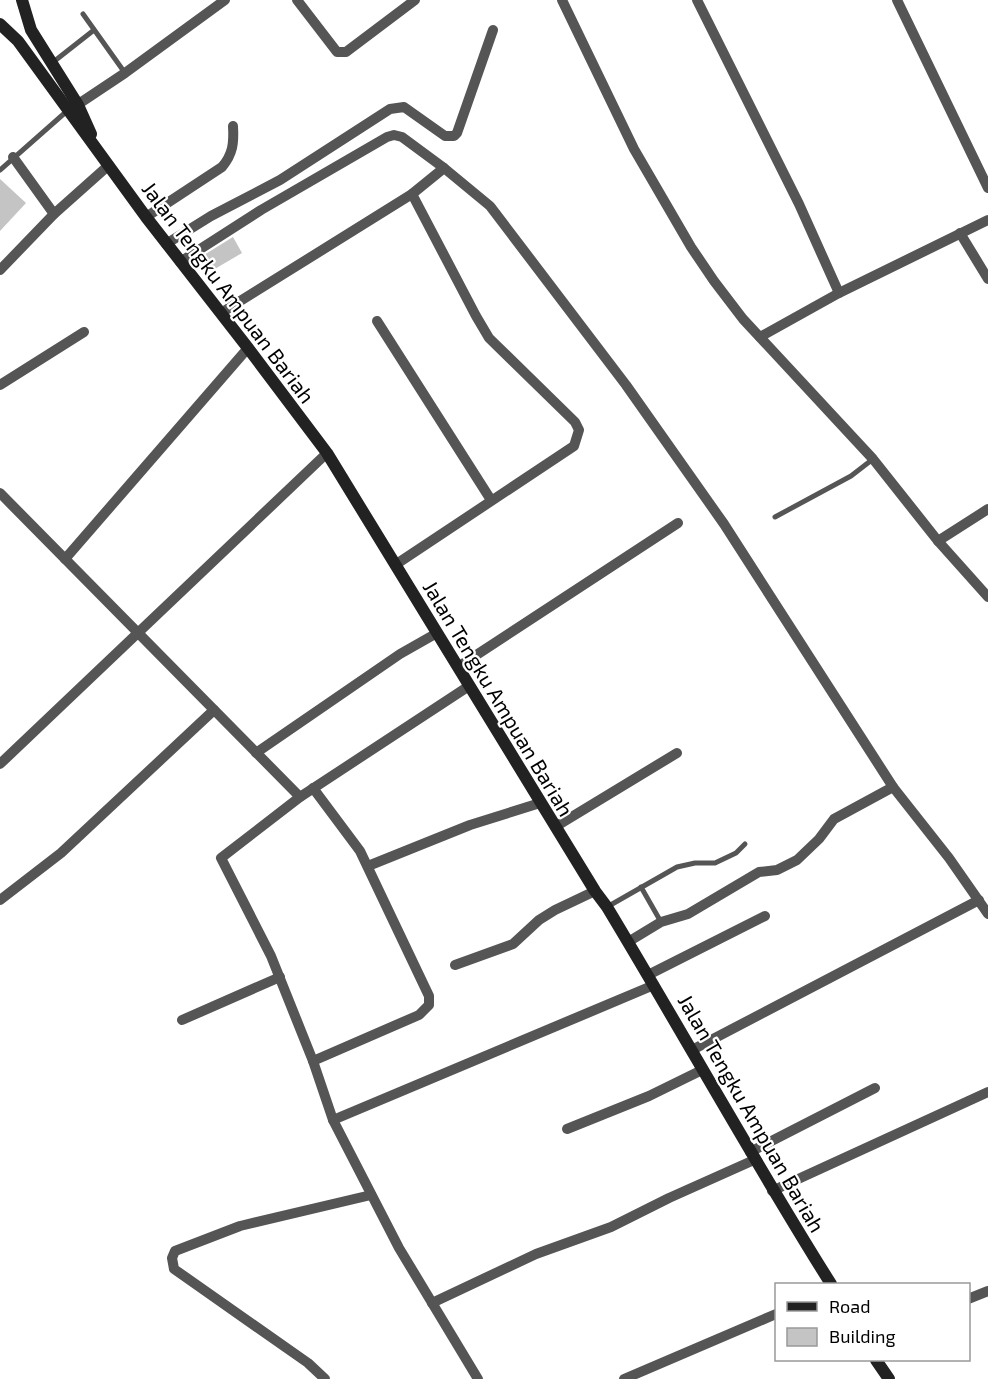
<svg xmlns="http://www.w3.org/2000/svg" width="988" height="1379" viewBox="0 0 988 1379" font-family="'Exo 2',sans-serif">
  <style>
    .building { fill: #c4c4c4 }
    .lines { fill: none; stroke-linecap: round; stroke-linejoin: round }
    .lane { stroke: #555; stroke-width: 5 }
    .street { stroke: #555; stroke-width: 10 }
    .secondary { stroke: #222; stroke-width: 12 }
    .labels { text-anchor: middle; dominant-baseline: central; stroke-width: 4.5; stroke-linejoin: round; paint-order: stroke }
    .street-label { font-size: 21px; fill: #000; stroke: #fff }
  </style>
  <rect width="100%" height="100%" fill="#fff"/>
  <g class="building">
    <polygon points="0,179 26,203 0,231"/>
    <polygon points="233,237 242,253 213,270 204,255"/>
  </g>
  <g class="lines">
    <g class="lane">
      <polyline points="83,14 125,73"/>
      <polyline points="52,63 94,30"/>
      <polyline points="0,170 67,111"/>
      <polyline points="775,517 851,476 873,459"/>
      <polyline points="641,887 661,922"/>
      <polyline points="607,907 677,867 695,863 715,863 736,853 745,844"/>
    </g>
    <g class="street">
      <polyline points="297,0 337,52 346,52 415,0"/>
      <polyline points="562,0 634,149 691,247 714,281 743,319 873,459 938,541 988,597"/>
      <polyline points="697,0 799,204 839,293"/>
      <polyline points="897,0 988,188"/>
      <polyline points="71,109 125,73 225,0"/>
      <polyline points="13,157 54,214"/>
      <path d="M146,217L222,167C233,154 234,143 233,126"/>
      <polyline points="960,233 988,279"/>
      <polyline points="166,244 211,216 280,180 390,109 404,107 445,136 454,136 457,133 493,30"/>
      <polyline points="180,262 261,210 387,137 394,135 402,137 444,168"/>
      <polyline points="0,270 54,214 109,165"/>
      <polyline points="221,313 412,194 444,168 490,206 626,385 724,524 893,787 949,858 988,914"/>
      <polyline points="377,321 491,500"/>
      <polyline points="760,337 839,293 988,220"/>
      <polyline points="0,385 84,332"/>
      <polyline points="0,493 300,797"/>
      <polyline points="938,541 988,509"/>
      <polyline points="65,559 248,348"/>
      <polyline points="395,565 574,446 579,430 575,422 489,338 476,316 412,194"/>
      <polyline points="458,667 678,523"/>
      <polyline points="469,686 300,797 221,858 271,956 313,1061 333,1120 654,985"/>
      <polyline points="256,753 400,654 437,633"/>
      <polyline points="0,764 327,453"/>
      <polyline points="555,827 677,753"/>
      <polyline points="368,866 470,825 540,803"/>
      <polyline points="0,900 61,853 214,710"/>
      <polyline points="628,942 661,922 688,914 759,872 777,870 797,860 819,839 834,819 893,787"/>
      <polyline points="455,965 513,944 539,920 555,910 595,891"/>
      <polyline points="648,975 765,916"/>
      <polyline points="182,1020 280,977"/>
      <polyline points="692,1050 979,900"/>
      <polyline points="313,1061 419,1015 429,1005 429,996 360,851 313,788"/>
      <polyline points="333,1120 399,1248 478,1379"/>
      <polyline points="567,1129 649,1096 702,1070"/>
      <polyline points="750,1152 875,1088"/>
      <polyline points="772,1191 988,1092"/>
      <polyline points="968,1299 988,1291"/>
      <polyline points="432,1303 536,1254 611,1227 669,1198 754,1160"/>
      <polyline points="325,1379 308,1363 174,1269 172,1258 175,1251 240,1226 371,1195"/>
      <polyline points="624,1379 776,1314"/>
    </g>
    <g class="secondary">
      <polyline points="22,0 31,30 78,105 91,134"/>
      <path d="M0,24L18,41L146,217L248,348L327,453L595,891L607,907C683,1033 753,1160 831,1284"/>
      <polyline points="876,1360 889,1379"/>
    </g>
  </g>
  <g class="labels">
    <g class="street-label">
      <text transform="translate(229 292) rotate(53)">Jalan Tengku Ampuan Bariah</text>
      <text transform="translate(499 698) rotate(59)">Jalan Tengku Ampuan Bariah</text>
      <text transform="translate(752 1113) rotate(60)">Jalan Tengku Ampuan Bariah</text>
    </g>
  </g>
  <rect x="775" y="1283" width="195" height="78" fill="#ffffff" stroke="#999999" stroke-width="1.5"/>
  <rect x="787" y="1302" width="30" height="9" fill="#222222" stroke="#999999" stroke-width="1.5"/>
  <text x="829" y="1313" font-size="18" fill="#000000">Road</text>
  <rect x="787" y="1328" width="30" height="18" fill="#c4c4c4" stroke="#999999" stroke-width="1.5"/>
  <text x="829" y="1343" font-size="18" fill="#000000">Building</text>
</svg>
